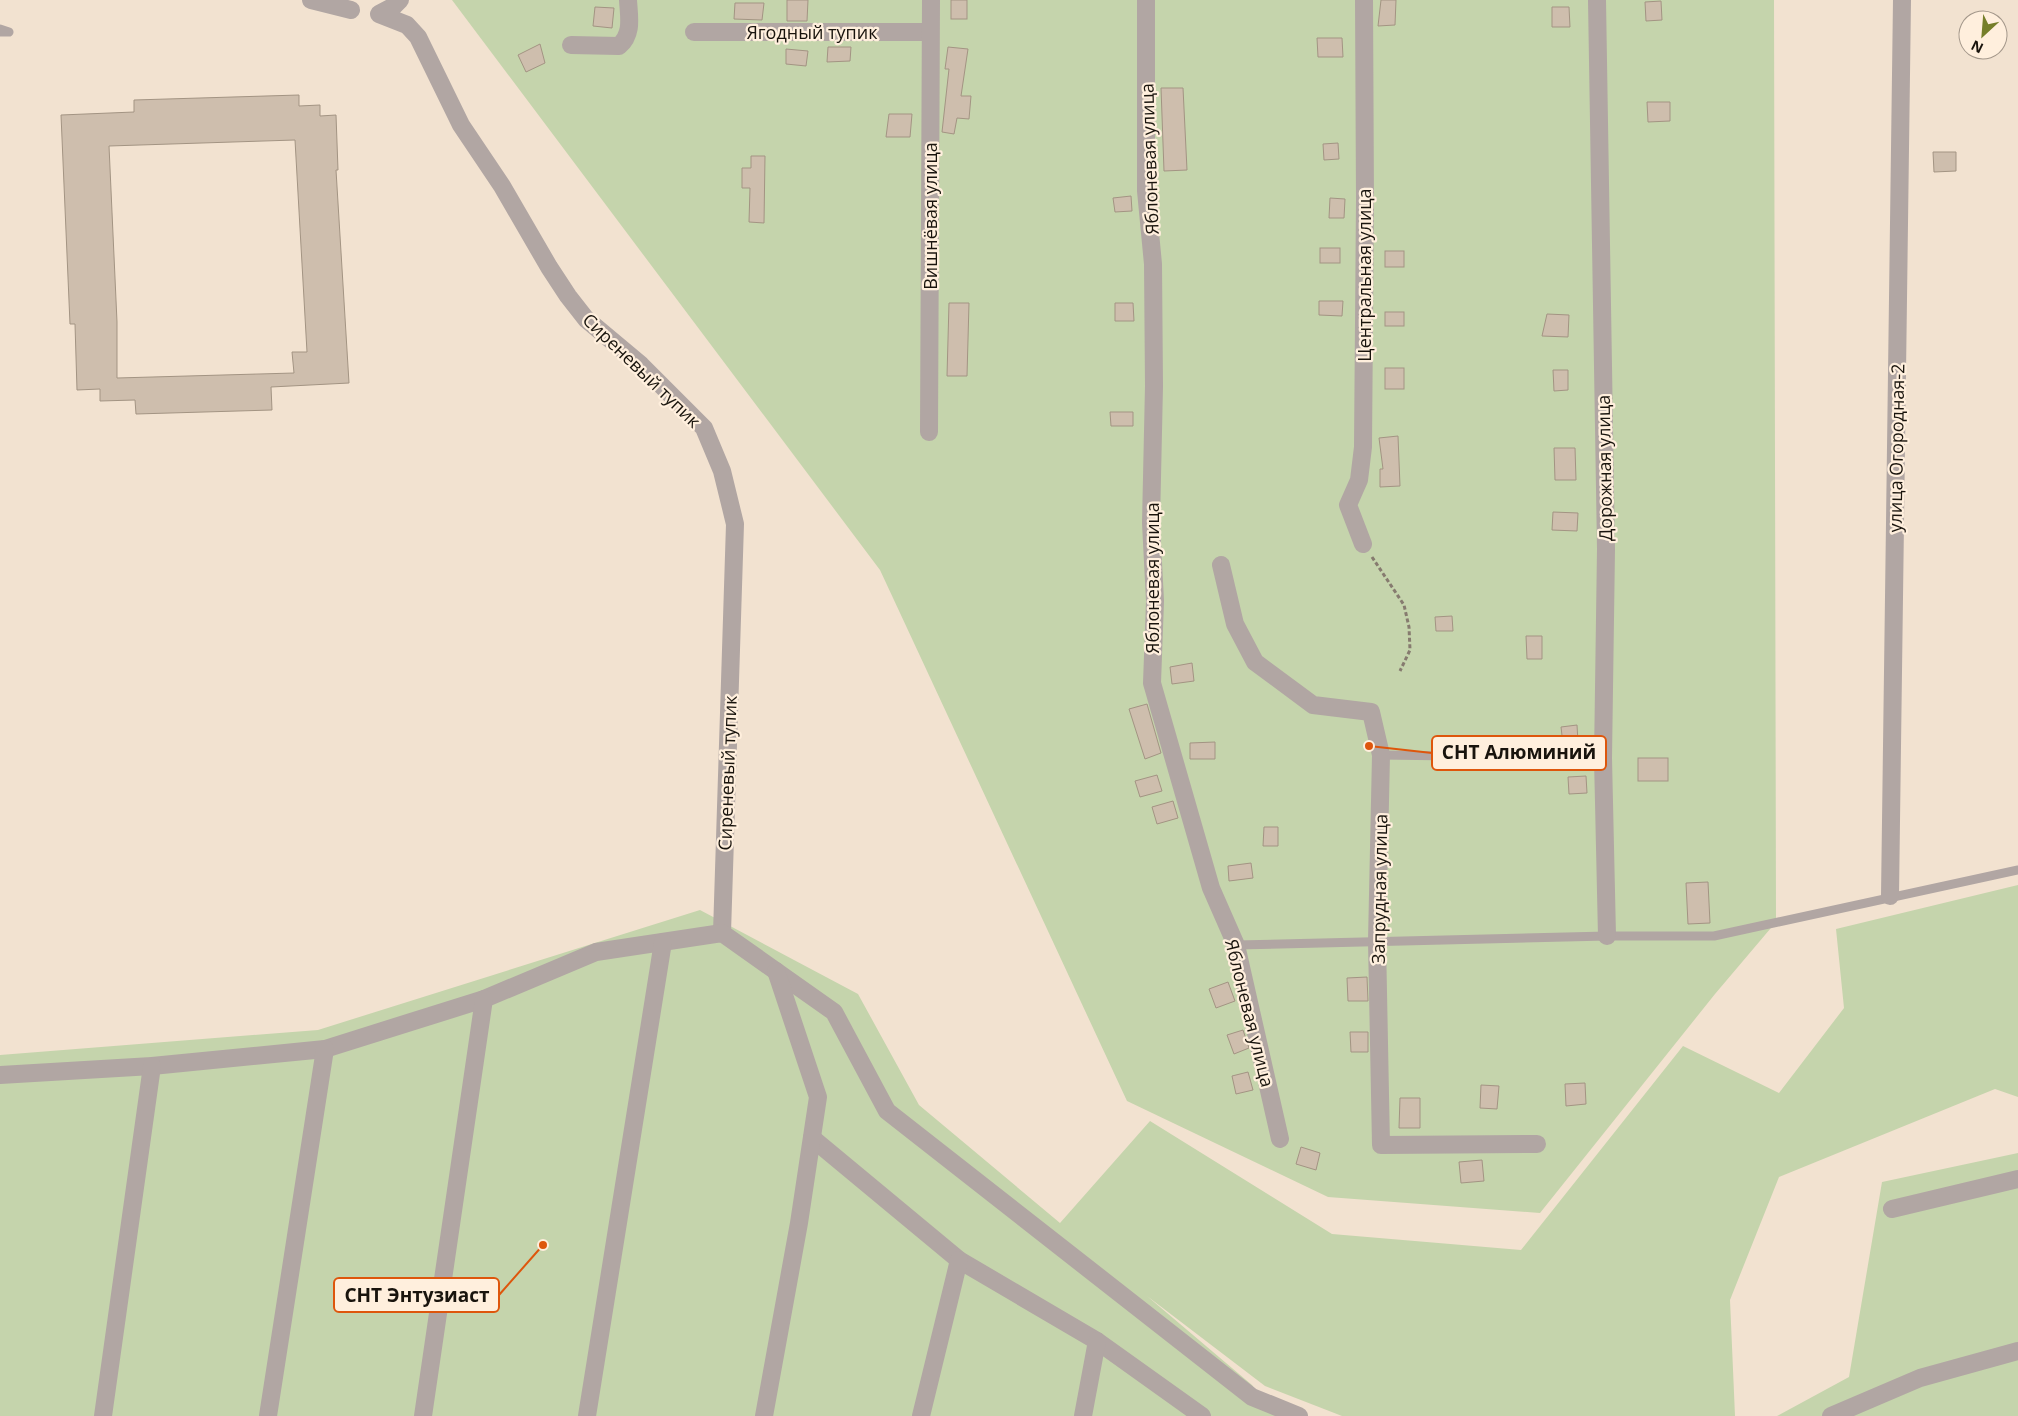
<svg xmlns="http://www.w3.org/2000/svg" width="2018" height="1416" viewBox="0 0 2018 1416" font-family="'Open Sans',sans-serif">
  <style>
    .green { fill: #c5d4ac }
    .building { fill: #cebead; stroke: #a39483; fill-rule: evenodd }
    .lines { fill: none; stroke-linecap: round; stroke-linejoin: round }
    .path { stroke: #867b6f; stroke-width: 3; stroke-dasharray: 4 2.5; stroke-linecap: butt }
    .lane { stroke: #b1a6a3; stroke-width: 9 }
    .street { stroke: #b1a6a3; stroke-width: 18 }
    .labels { text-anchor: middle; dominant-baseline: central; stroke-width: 4.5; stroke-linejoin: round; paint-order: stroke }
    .street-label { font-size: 18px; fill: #19140d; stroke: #ffefdd }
    .leader { fill: none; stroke: #de560c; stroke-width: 2 }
    .callout-dot { fill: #de560c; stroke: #ffefdd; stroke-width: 2 }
    .callout { fill: #ffefdd; stroke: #de560c; stroke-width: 2 }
    .callout-label { font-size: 19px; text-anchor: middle; font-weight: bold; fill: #19140d }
  </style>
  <rect width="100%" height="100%" fill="#f2e2d0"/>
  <g class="green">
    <polygon points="452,0 1774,0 1776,922 1715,994 1540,1213 1328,1197 1127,1101 880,570"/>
    <polygon points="2018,885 2018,1097 1995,1089 1779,1177 1730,1300 1735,1416 1342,1416 1265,1386 1147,1296 1252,1385 1276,1416 0,1416 0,1055 318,1030 700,910 858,994 919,1105 1060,1223 1150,1121 1332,1234 1521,1250 1683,1046 1779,1093 1844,1008 1836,929"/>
    <polygon points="2018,1153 2018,1416 1777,1416 1849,1377 1882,1182"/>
  </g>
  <g class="building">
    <polygon points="787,0 808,0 807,21 787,21"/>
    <rect x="951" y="0" width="16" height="19"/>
    <polygon points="1381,0 1396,0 1395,25 1378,26"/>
    <polygon points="1661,1 1662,20 1646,21 1645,2"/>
    <polygon points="735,3 764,3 762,20 734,19"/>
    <polygon points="595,7 614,8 612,28 593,26"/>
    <polygon points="1552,7 1569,7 1570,27 1552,27"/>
    <polygon points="1317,38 1342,38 1343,57 1318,57"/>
    <polygon points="540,44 545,63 526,72 518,55"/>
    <polygon points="828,47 851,47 850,61 827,62"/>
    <polygon points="948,47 968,49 961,96 971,96 969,119 957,118 954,134 942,132 949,69 945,69"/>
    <polygon points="786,49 808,51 806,66 786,64"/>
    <polygon points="1161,88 1183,88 1187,170 1164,171"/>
    <path d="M299,95V106L320,105V116L336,115L338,170H336L349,383L271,387L272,410L136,414L135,400L100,401V389L77,390L75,324H70L61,115L134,112V100ZM295,140L307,352H292L294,373L117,378V322L109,146Z"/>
    <polygon points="1647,102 1670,102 1670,121 1648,122"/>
    <polygon points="889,114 912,114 910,137 886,137"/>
    <polygon points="1338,143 1339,159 1324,160 1323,144"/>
    <polygon points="1933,152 1956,152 1956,171 1934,172"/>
    <polygon points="751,156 765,156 764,223 749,222 750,188 742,188 742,168 751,168"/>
    <polygon points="1131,196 1132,211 1115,212 1113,198"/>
    <polygon points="1330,198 1345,199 1344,218 1329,218"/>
    <rect x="1320" y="248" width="20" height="15"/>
    <rect x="1385" y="251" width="19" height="16"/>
    <polygon points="1319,301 1343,301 1342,316 1319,315"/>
    <polygon points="949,303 969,303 967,376 947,376"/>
    <polygon points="1115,303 1133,303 1134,321 1115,321"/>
    <rect x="1385" y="312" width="19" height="14"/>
    <polygon points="1547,314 1569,315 1568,337 1542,336"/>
    <rect x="1385" y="368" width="19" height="21"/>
    <polygon points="1553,370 1568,370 1568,390 1554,391"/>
    <polygon points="1110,412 1133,412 1133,426 1111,426"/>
    <polygon points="1398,436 1400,486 1380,487 1380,469 1383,469 1379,438"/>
    <polygon points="1554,448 1575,448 1576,480 1555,480"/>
    <polygon points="1553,512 1578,513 1577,531 1552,530"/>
    <polygon points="1452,616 1453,631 1436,631 1435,617"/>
    <polygon points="1526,636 1542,636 1542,659 1527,659"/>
    <polygon points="1192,663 1194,681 1172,684 1170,667"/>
    <polygon points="1147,704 1161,753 1145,759 1129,709"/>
    <polygon points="1577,725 1578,742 1563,744 1561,727"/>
    <polygon points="1215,742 1215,759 1190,759 1190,743"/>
    <rect x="1638" y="758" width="30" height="23"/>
    <polygon points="1157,775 1162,791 1140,797 1135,781"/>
    <polygon points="1586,776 1587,793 1569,794 1568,777"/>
    <polygon points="1173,801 1178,818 1157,824 1152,807"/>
    <polygon points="1264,827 1278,827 1278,846 1263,846"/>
    <polygon points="1251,863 1253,878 1229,881 1228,866"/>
    <polygon points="1708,882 1710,923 1688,924 1686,883"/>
    <polygon points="1367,977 1368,1001 1348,1001 1347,978"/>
    <polygon points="1228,982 1235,1001 1216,1008 1209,989"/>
    <polygon points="1243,1030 1249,1048 1234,1054 1227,1035"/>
    <polygon points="1350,1032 1368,1032 1368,1052 1351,1052"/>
    <polygon points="1248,1072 1253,1090 1236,1094 1232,1076"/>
    <polygon points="1585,1083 1586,1104 1566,1106 1565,1084"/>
    <polygon points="1481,1085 1499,1086 1497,1109 1480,1108"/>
    <polygon points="1400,1098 1420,1098 1420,1128 1399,1128"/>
    <polygon points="1301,1147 1320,1153 1316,1170 1296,1164"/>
    <polygon points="1482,1160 1484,1181 1461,1183 1459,1162"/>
  </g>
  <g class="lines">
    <polyline class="path" points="1372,557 1404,605 1409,627 1410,650 1400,671"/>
    <g class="lane">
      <polyline points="0,29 9,32 0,32"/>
      <polyline points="1381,755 1603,758"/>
      <polyline points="1236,945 1607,936 1714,936 2018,870"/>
    </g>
    <g class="street">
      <polyline points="311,0 351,10"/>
      <polyline points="400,0 394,6 379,14 407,25 418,37 461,125 502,186 549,267 568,296 586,319 641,365 704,428 722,471 735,524 722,933"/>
      <polyline points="1146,0 1146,191 1153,264 1154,386 1151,523 1155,601 1152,683 1211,888 1236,945 1280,1139"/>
      <polyline points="1597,0 1606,549 1603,758 1607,936"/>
      <polyline points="694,32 930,32"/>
      <path d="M571,45L619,46C633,34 629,17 628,0"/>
      <polyline points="929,432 931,0"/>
      <polyline points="1363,544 1348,505 1359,480 1363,447 1365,200 1364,0"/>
      <polyline points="1221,565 1235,624 1255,662 1313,705 1371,712 1381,755 1377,941 1381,1145 1537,1144"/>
      <polyline points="1890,896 1902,0"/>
      <polyline points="0,1075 152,1066 325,1049 484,999 596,952 722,933 834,1012 887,1111 1252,1397 1299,1416"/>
      <polyline points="812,1138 959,1260 1097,1341 1202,1416"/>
      <polyline points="1892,1209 2018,1179"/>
      <polyline points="103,1416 152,1066"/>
      <polyline points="268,1416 325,1049"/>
      <polyline points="423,1416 484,999"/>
      <polyline points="587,1416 663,942"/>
      <polyline points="764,1416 799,1223 818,1097 776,971"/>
      <polyline points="921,1416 959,1260"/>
      <polyline points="1083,1416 1097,1341"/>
      <polyline points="1831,1416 1920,1378 2018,1351"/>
    </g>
  </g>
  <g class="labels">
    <g class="street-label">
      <text x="812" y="32">Ягодный тупик</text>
      <text transform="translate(1149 159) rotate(-92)">Яблоневая улица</text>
      <text transform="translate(930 216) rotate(-90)">Вишнёвая улица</text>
      <text transform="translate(1364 275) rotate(-90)">Центральная улица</text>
      <text transform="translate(642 370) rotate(44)">Сиреневый тупик</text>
      <text transform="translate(1896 448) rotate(-89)">улица Огородная-2</text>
      <text transform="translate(1604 468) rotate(-91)">Дорожная улица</text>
      <text transform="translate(1152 578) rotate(-90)">Яблоневая улица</text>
      <text transform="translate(727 773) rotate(-88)">Сиреневый тупик</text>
      <text transform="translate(1379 889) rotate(-89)">Запрудная улица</text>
      <text transform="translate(1250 1013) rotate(76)">Яблоневая улица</text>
    </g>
  </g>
  <path class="leader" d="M1369 746L1432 753M543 1245L499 1295"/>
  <g class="callout-dot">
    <circle cx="1369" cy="746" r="5"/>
    <circle cx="543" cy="1245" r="5"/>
  </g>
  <g class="callout">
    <rect x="1432" y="736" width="174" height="34" rx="5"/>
    <rect x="334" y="1278" width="165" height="34" rx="5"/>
  </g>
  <g class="callout-label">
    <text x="1519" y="759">СНТ Алюминий</text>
    <text x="417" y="1302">СНТ Энтузиаст</text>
  </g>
  <g transform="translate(1983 35) rotate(206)"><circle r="24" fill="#ffefdd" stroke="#a3978a"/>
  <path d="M0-4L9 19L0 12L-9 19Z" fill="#757e29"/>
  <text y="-8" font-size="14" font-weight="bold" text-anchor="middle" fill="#19140d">N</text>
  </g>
</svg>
